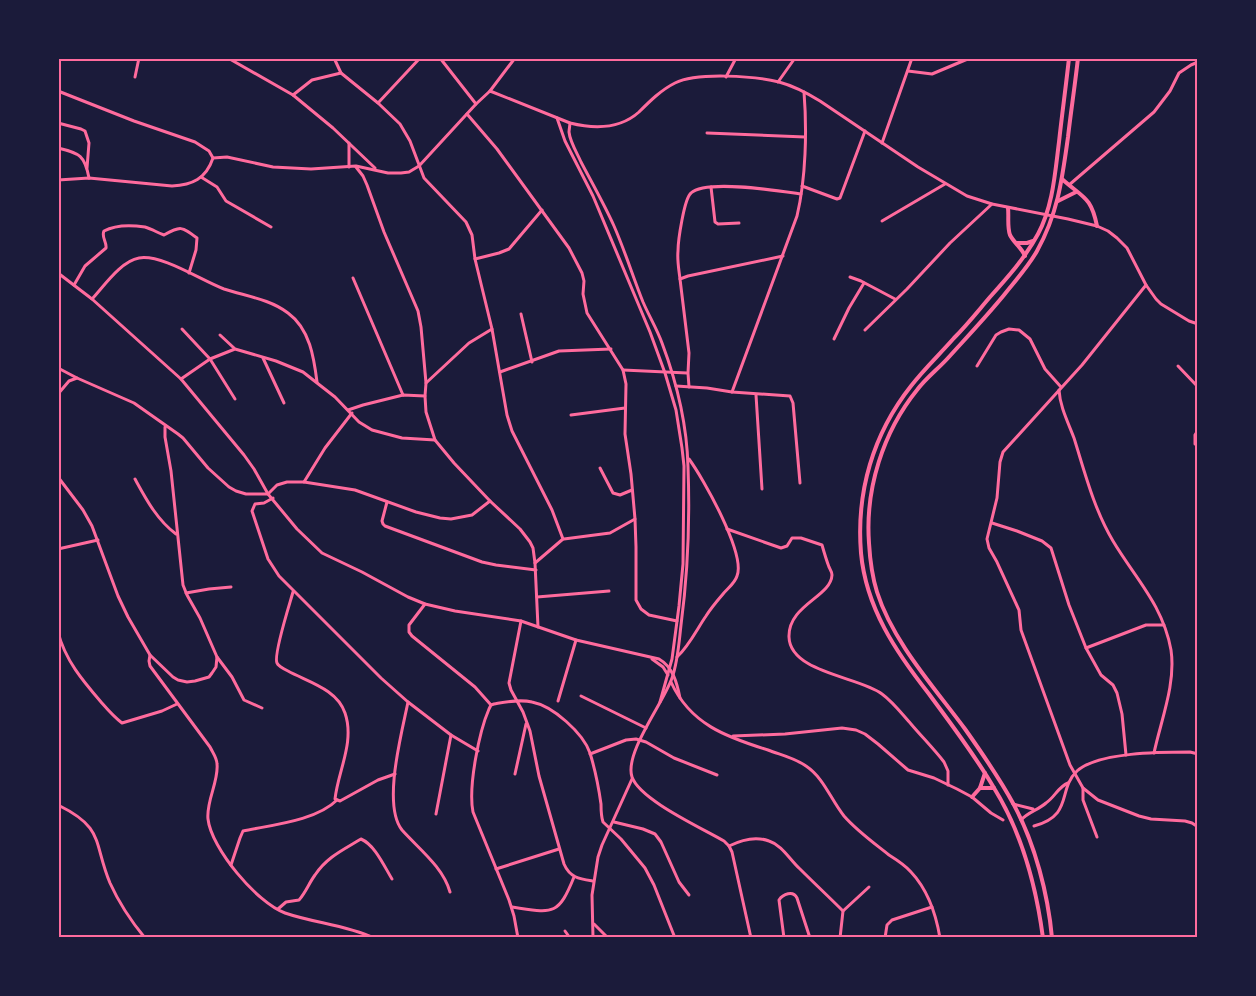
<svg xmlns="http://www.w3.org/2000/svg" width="1256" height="996" viewBox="0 0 1256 996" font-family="Helvetica,sans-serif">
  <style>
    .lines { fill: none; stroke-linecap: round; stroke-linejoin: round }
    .minor { stroke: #ff6b9d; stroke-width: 3 }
    .tertiary { stroke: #ff6b9d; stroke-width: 3 }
    .secondary { stroke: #ff6b9d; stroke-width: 4 }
    .neatline { fill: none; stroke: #ff6b9d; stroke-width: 2 }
  </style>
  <rect width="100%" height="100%" fill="#1b1b3a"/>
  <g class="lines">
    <g class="minor">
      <polyline points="334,58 341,73 378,103 400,124 410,141 424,178 466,222 472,235 475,259 492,329 507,415 512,431 552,510 563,539 535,563"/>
      <polyline points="440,58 476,104"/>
      <polyline points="973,58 977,59"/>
      <polyline points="908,71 932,74 970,58"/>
      <polyline points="135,77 139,58"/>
      <polyline points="726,77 736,58"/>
      <polyline points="778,82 795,58"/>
      <polyline points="490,91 515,58"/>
      <polyline points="293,95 312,80 341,73"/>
      <polyline points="378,103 420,58"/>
      <polyline points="467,114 497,149 569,248 582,273 584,281 583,294 587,313 623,370 626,384 625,434 631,474 635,519 610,533 564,539"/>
      <polyline points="557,118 565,141 593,196 650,332 665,373 676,410 682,448 684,466 683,564 679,606 672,659 660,702"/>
      <polyline points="58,123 81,129 85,131 89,143 87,168"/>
      <path d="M570,123C570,124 569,131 569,132C570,142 577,153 581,162C592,183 604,204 614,226C625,251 633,277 643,302C649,316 657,329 662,343C677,383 687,424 688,467C690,520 688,572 681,625C679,642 678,661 672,678C664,702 624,753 632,777C640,800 702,828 724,841L729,846L732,852L751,938"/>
      <polyline points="707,133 805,137"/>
      <polyline points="882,143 912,58"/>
      <path d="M58,148C80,153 85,156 89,178"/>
      <polyline points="356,167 363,176 367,185 384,232 418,311 421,327 426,383 425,396 426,412 435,440 454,463 490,501 520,529 530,542 533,548 535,563 538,627"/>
      <polyline points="201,177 217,187 226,201 271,227"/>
      <polyline points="1069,185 1154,112 1170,91 1179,73 1191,65 1198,62"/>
      <polyline points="802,186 837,199 840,198 865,131"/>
      <polyline points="711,187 715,222 718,224 739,223"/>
      <polyline points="882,221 945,184"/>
      <polyline points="475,259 499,253 509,249 542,210"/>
      <path d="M58,273L92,299L181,379L244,455L254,469L268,494L297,529L322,553L362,572L408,597L425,604L455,611L521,621L576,640L659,659C673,667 677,683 680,698"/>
      <polyline points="850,277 861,281 895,299"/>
      <polyline points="353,278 403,395"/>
      <path d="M680,279C679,270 677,261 678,251C678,241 684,199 691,193C706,179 780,191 801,194"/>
      <path d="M74,285L85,266L106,248C107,242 101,237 104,231C115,225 132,225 145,227C152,229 158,233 164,235C181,226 181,226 197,238L196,250L189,273"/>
      <polyline points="1146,285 1082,365 1003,452 1000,462 997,498 987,539 989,548 997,562 1019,610 1021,630 1070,765 1083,788 1098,800 1139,816 1151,819 1185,821 1192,823 1198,827"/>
      <path d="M92,299C104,286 121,261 139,258C162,254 202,281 224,289C245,296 270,299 288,313C310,329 314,358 317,382"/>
      <polyline points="521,314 532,362"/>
      <polyline points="182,329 210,359 235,399"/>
      <polyline points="865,330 907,289 950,243 992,204"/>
      <polyline points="220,335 234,348"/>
      <polyline points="834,339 849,308 864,283"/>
      <polyline points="263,358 284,403"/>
      <polyline points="977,366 996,335 1001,332 1009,329 1019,330 1030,339 1045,369 1061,387"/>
      <polyline points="1178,366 1198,387"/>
      <polyline points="58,368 77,378 134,403 178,434 183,438 208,468 229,487 236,491 246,494 268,494 277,485 287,482 304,482 355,490 416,512 440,518 451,519 472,515 490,501"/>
      <polyline points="623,370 687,373"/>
      <polyline points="500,372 559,351 611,349"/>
      <polyline points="181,379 210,359 235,349 276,361 303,372 335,397 359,422 372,430 402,438 435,440"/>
      <polyline points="426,383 469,343 492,329"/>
      <polyline points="676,386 707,388 732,392 790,396 793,403 800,483"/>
      <polyline points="689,387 688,373 689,353 680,279 688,276 783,256"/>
      <path d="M1059,390C1060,407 1068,422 1074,438C1085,473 1094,509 1113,541C1135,578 1163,605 1171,650C1176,684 1161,720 1154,753"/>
      <path d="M732,392L797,216C806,178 807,130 804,92"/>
      <polyline points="58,394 69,381 77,378"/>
      <polyline points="756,395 762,489"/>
      <polyline points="348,410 363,405 403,395 425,396"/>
      <polyline points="571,415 625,408"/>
      <polyline points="1195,444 1195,435 1198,430"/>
      <polyline points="600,468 613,493 620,495 632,490"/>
      <polyline points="58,477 83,510 92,526 118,596 128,617 150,655 173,677 178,680 187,682 195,681 209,677 212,673 216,667 217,657 200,618 187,595 183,585 171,471 165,437 165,427 166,426"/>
      <path d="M135,479C146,499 157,520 176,534"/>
      <polyline points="304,482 325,448 352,413"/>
      <polyline points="273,498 264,503 255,504 252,511 268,559 279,576 381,678 408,702 451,735 478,751"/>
      <polyline points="387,502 382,521 383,524 385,526 482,562 496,565 536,570"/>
      <polyline points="635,519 636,547 636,600 641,609 649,615 677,621"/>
      <polyline points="992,523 1017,531 1042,541 1051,548 1069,605 1086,648 1101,675 1113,685 1117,693 1122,714 1126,755"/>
      <path d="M727,529L781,548L787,546L792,538H801L822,545C824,552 826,559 829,567C830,569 832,572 832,575C831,597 788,605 789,637C790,673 861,677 882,694C893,702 902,714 911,724C922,737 934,749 944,762L948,771V785"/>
      <polyline points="58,549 98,540"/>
      <path d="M293,592C290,603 273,655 277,663C278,666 284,669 288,671C308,682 337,689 345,713C355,742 338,771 335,799L340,801L378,780L395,774"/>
      <polyline points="186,593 209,589 231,587"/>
      <polyline points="537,597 609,591"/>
      <polyline points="425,604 409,625 409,632 412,636 475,687 491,705"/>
      <path d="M521,621L509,683L511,690L523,712L530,731L539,776L564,864C570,878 580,879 593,881"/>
      <path d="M58,632C65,660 83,681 101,702C108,710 114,717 122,723L162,711L177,704"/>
      <polyline points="1086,648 1146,625 1164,625"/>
      <path d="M150,655L149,661L150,666L210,747C213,753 217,758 217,764C219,781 206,801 208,819C211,848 257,903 285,913C314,923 346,925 374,938"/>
      <polyline points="217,657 232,677 244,700 262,708"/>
      <path d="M677,657C689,646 697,629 706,616C711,608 717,601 723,594C728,588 735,583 737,576C746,554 703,478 689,459"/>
      <polyline points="652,659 663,667 668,675"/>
      <path d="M671,682C690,724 726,737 768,750C781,755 795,758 806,766C824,778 831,800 844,816C857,831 874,843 889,855C897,860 905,865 911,872C927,889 936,914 940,938"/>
      <polyline points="581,696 646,728"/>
      <polyline points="558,701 576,640"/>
      <path d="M408,702C402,732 382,805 402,830C419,849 443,867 450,892"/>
      <polyline points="733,736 785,734 842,728 856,730 865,734 878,744 908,770 934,778 957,789 972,797 991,813 1003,820"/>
      <polyline points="590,754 626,740 636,739 646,742 674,758 717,775"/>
      <polyline points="515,774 526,724"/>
      <polyline points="1083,788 1083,800 1097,837"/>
      <polyline points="1013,804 1033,809"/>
      <path d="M58,805C105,828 93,842 110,883C119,903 131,921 145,938"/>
      <polyline points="436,814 451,735"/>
      <path d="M1021,820C1028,812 1038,810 1046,803C1055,797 1058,787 1068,783"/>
      <polyline points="614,822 643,829 655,834 661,842 679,882 689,895"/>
      <path d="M1034,826C1074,815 1057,790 1077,771C1098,752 1162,752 1190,752L1198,754"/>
      <path d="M729,846C741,840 756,836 769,841C782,845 790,860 800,869C814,883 829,897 843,911L840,938"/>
      <path d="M231,865L240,838L243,831C271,825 316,821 337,800"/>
      <polyline points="496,869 559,849"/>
      <path d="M512,907C552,913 558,917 574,877"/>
      <path d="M278,909L286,902L299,900C306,892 309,883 315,875C327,857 343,850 361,839C375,845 384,866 392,879"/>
      <polyline points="843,911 869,887"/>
      <polyline points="594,924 608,938"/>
      <polyline points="565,931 570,938"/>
      <path d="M518,938L514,916L509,900L473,812C468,787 479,732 489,709L491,705L494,704C506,702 520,699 532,702C553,706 583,733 590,753C594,766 599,790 601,804C601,810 601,816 603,822L621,839L645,868L654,885L675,938"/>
      <polyline points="593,938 592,895 598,857 602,845 632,779"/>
      <path d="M784,938L779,900C783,894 793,890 797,898L810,938"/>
      <polyline points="885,938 887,925 892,920 932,907"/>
    </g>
    <g class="tertiary">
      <polyline points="228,58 293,95 333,128 375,168"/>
      <path d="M58,91L134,121L195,142L209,151L213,158C206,179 192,185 172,186L89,178L58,180"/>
      <path d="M213,158L227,157L273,167L311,169L356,166L388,173H401L409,172L419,166L476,104L490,91L570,123C594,129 620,129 639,112C650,101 661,90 675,83C697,72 754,76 779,82C794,86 807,93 820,101L918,167L967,196L992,204L1068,219L1097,226L1108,231L1117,238L1127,248L1146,285L1156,299L1161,304L1189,321L1198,324"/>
      <polyline points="349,167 349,143"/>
    </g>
    <g class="secondary">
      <path d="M1062,179C1083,198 1091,196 1097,226"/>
      <polyline points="1058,201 1076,192"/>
      <path d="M1008,208C1009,216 1007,227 1010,235C1014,243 1022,248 1025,256"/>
      <polyline points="1017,243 1027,243 1033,241"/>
      <polyline points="980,788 994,788"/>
      <polyline points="972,797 980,788 985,773"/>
      <path d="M1043,938C1036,885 1022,833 994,788C975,755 951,724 929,694C896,652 866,608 861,553C856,492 873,434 911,386C924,369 940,354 954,338C967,325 978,311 990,297C1008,277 1025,258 1038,234C1053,206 1055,173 1059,142C1062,114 1066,86 1069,58"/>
      <path d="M1052,938C1048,894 1035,844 1014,805C1000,779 982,753 965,729C934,687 893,642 877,592C872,576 870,560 869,543C865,489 883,432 917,390C926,378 938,369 948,358C967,337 986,317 1004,295C1015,281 1028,267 1037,251C1058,213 1062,180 1068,137C1071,111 1075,85 1078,58"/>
    </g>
  </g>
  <rect width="1256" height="996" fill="none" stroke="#1b1b3a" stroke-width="120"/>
  <rect x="60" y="60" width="1136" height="876" class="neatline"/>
</svg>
